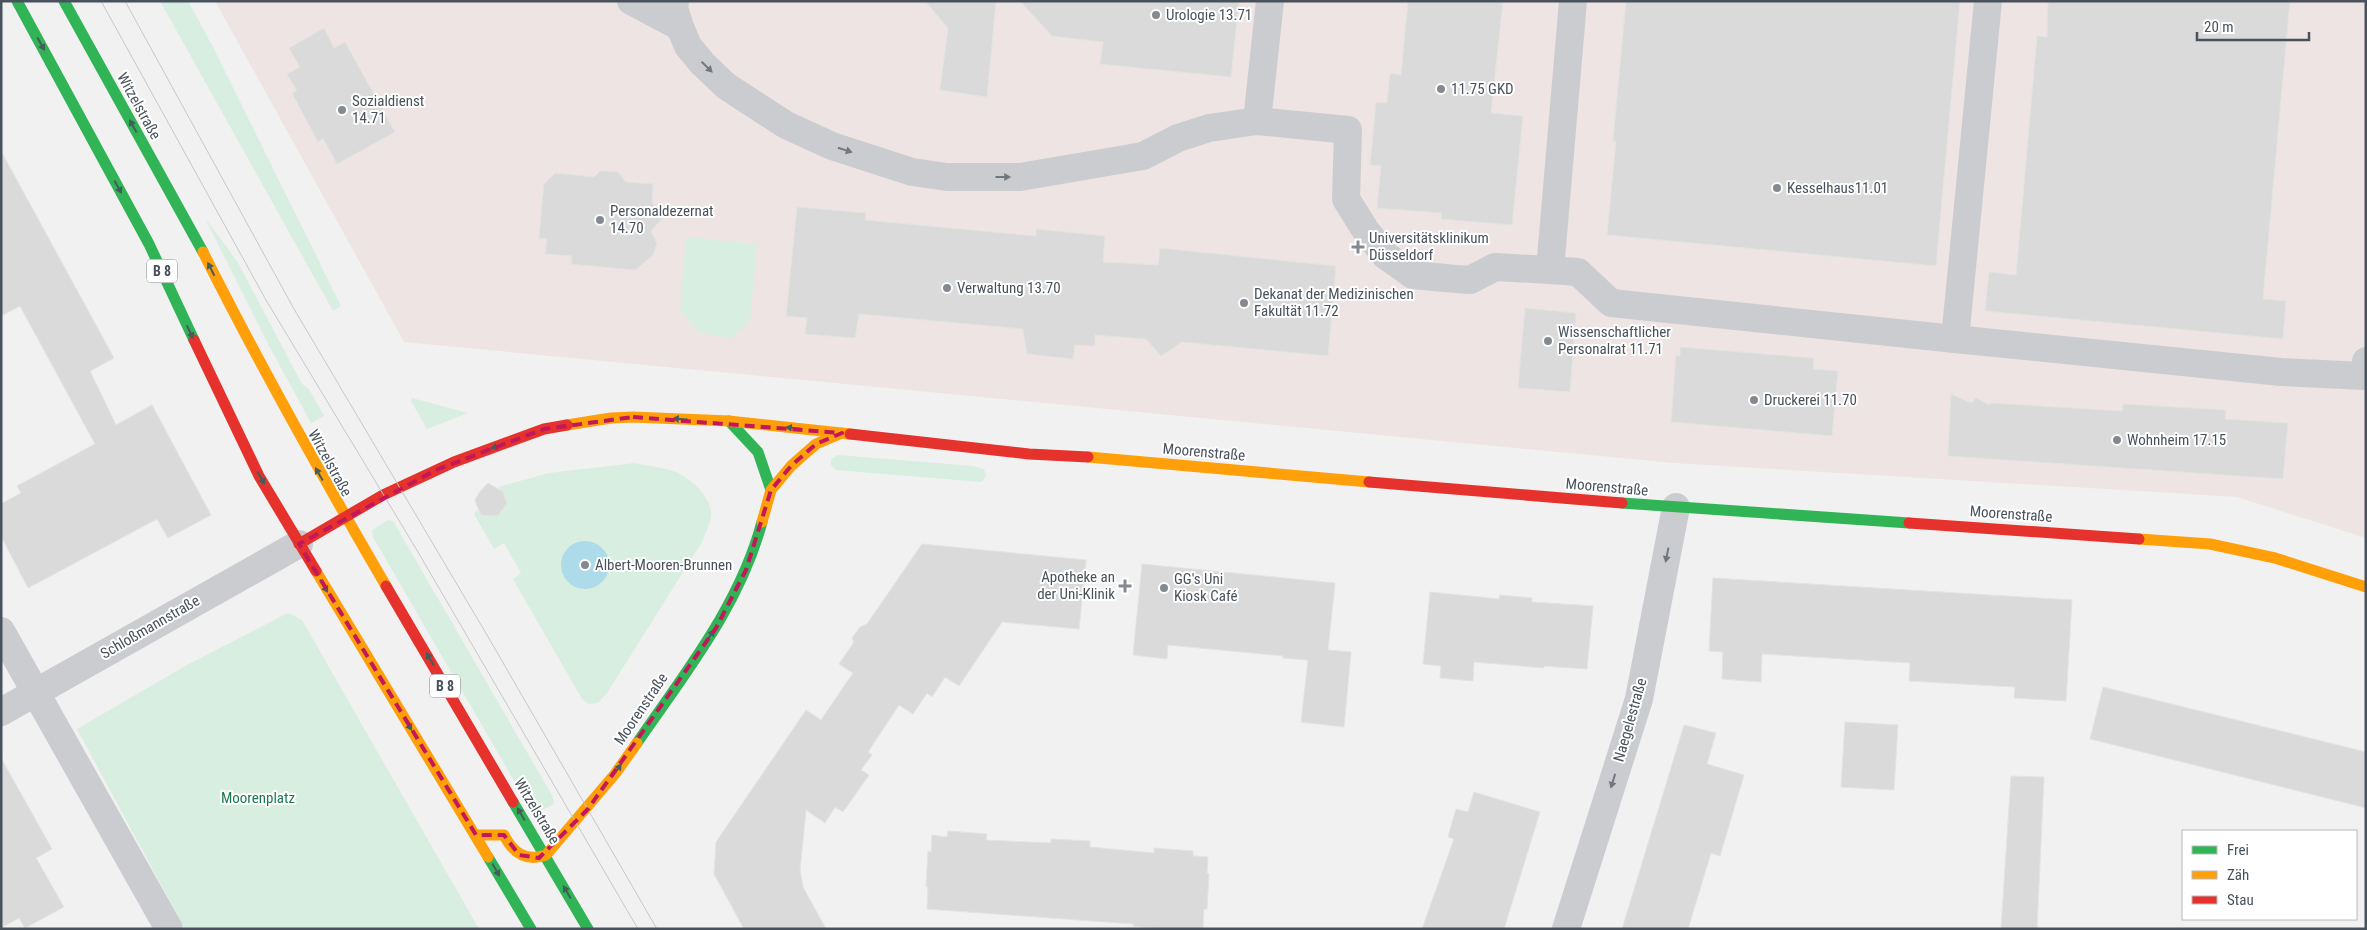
<svg xmlns="http://www.w3.org/2000/svg" width="2367" height="930" viewBox="0 0 2367 930" font-family="'Roboto Condensed',sans-serif">
  <style>
    .medical { fill: #eee4e3 }
    .green { fill: #d7eee1; fill-rule: evenodd }
    .water { fill: #aedbe9 }
    .building { fill: #dadadb; stroke: #e2e3e4 }
    .lines { fill: none; stroke-linecap: round; stroke-linejoin: round }
    .street { stroke: #cbcccf; stroke-width: 28 }
    .fast { stroke: #30b455; stroke-width: 11 }
    .slow { stroke: #ff9f0a; stroke-width: 11 }
    .jam { stroke: #e5322d; stroke-width: 11 }
    .tram { stroke: #c6c7c9; stroke-width: 1 }
    .oneway { fill: #465c5b }
    .oneway2 { fill: #70777e }
    .marked { fill: none; stroke: #c2185b; stroke-width: 4; stroke-dasharray: 10 6; stroke-linejoin: round }
    .poi-dot { fill: #848a90; stroke: #fff; stroke-width: 2 }
    .labels { text-anchor: middle; dominant-baseline: central; stroke-width: 4; stroke-linejoin: round; paint-order: stroke }
    .shield { fill: #fff; stroke: #80868d; stroke-width: 1 }
    .shield-label { font-size: 14px; font-weight: bold; fill: #49525c }
    .poi-label { font-size: 15px; fill: #49525c; stroke: #fff; text-anchor: start }
    .street-label { font-size: 15px; fill: #49525c; stroke: #fff }
    .park-label { font-size: 15px; fill: #1d7950; stroke: #fff }
  </style>
  <rect width="100%" height="100%" fill="#f1f1f1"/>
  <polygon class="medical" points="215,1 2366,1 2366,538 2237,497 1674,463 404,342"/>
  <g class="green">
    <polygon points="160,1 188,1 213,47 341,306 333,311"/>
    <polygon points="205,218 237,261 302,384 309,389 324,416 311,423 268,344"/>
    <polygon points="686,237 757,244 750,321 732,338 699,333 680,310"/>
    <polygon points="412,398 468,413 427,429 411,401"/>
    <polygon points="838,455 973,466 984,469 986,476 982,482 836,470 831,465 831,459"/>
    <path d="M635,463C647,466 662,467 673,471C689,476 713,498 711,516C710,525 705,534 702,542L607,693L598,703L589,704L582,699L513,579L521,573L504,543L494,549L474,514L477,510L491,516L502,512C507,501 506,495 498,487L549,473ZM585,541C626,548 603,603 575,585C567,580 564,576 561,567L572,545Z"/>
    <polygon points="388,520 393,521 553,797 554,804 537,813 531,810 373,537 372,530"/>
    <polygon points="288,613 302,620 479,929 185,929 77,729 187,665"/>
  </g>
  <circle class="water" cx="585" cy="565" r="24"/>
  <g class="building">
    <polygon points="925,1 996,1 987,97 940,90 948,28"/>
    <polygon points="1020,1 1239,1 1231,77 1100,64 1103,42 1052,36"/>
    <polygon points="1408,1 1503,1 1491,113 1523,116 1512,225 1441,219 1442,213 1377,208 1381,166 1370,165 1376,102 1387,103 1390,73 1401,75"/>
    <polygon points="1626,1 1960,1 1936,266 1607,235 1616,141 1613,141"/>
    <polygon points="2048,1 2290,1 2263,299 2286,301 2283,339 1985,311 1989,272 2016,275 2037,36 2047,37"/>
    <polygon points="324,28 334,48 345,42 395,132 337,164 323,138 318,142 292,93 297,91 287,74 300,67 289,48"/>
    <polygon points="1,151 114,358 90,371 116,425 152,405 211,515 168,538 157,519 28,588 1,536 1,504 21,493 17,486 95,444 20,306 1,316"/>
    <polygon points="600,171 618,172 626,182 653,184 652,203 665,215 651,231 657,244 653,255 635,270 571,264 572,256 545,254 547,239 539,238 544,184 555,173 594,177"/>
    <polygon points="797,207 866,213 865,220 1036,236 1036,229 1105,236 1103,262 1158,265 1160,248 1336,266 1328,356 1182,342 1161,356 1146,339 1095,335 1095,346 1075,345 1073,359 1027,354 1023,329 859,314 855,338 805,334 807,318 786,316"/>
    <polygon points="1525,308 1576,313 1570,392 1518,388"/>
    <polygon points="1680,347 1814,358 1813,369 1838,371 1832,436 1671,422 1676,355 1680,356"/>
    <polygon points="1951,394 1971,403 1976,398 1990,405 1991,403 2122,411 2123,404 2226,410 2225,419 2288,423 2283,479 1948,456"/>
    <polygon points="488,483 503,492 507,503 498,516 481,515 477,506 475,500 479,493"/>
    <polygon points="922,544 1086,560 1079,629 1002,622 959,686 945,677 932,697 927,693 913,714 899,705 868,752 872,755 861,770 869,775 843,812 835,807 825,823 806,810 800,870 803,887 826,929 744,929 714,874 716,842 806,710 821,720 853,673 839,664 854,642 852,638 860,627 867,624"/>
    <polygon points="1142,564 1335,583 1328,650 1351,652 1344,727 1301,722 1308,660 1283,658 1283,656 1168,645 1167,659 1133,655"/>
    <polygon points="1713,578 2072,600 2066,701 2014,698 2015,687 1909,681 1910,663 1762,654 1761,682 1722,679 1723,652 1709,651"/>
    <polygon points="1430,592 1499,599 1500,595 1532,598 1532,602 1593,606 1587,669 1544,666 1544,668 1474,662 1473,681 1440,678 1441,666 1423,664"/>
    <polygon points="2103,687 2366,752 2366,808 2090,739"/>
    <polygon points="1845,722 1898,725 1894,790 1841,787"/>
    <polygon points="1684,725 1716,733 1707,764 1744,775 1720,856 1711,853 1688,929 1622,929"/>
    <polygon points="1,758 52,849 36,858 64,907 25,928 19,918 1,928"/>
    <polygon points="2011,776 2044,777 2037,929 2001,929"/>
    <polygon points="1474,792 1540,812 1504,929 1422,929 1454,839 1448,837 1456,809 1468,812"/>
    <polygon points="948,831 987,834 986,840 1051,843 1051,839 1090,841 1090,847 1154,853 1154,848 1193,851 1193,856 1208,857 1207,873 1209,874 1207,909 1204,909 1203,929 1159,929 1133,926 1133,924 927,909 928,887 926,887 928,851 931,852 932,835 947,837"/>
  </g>
  <g class="lines">
    <g class="street">
      <polyline points="631,1 680,27"/>
      <polyline points="675,1 674,8 680,27 688,46 702,63 726,86 786,125 832,146 912,172 947,177 1020,177 1143,156 1178,138 1209,128 1257,121 1348,130 1346,199 1366,231 1385,255 1413,275 1456,279 1470,280 1495,267 1550,270"/>
      <polyline points="1573,1 1550,270 1578,272 1611,303 1955,339"/>
      <polyline points="1988,1 1955,339 2281,372 2364,376 2366,361"/>
      <polyline points="1257,121 1270,1"/>
      <polyline points="1,631 169,929"/>
      <polyline points="1,712 299,544"/>
      <polyline points="1566,929 1639,699 1676,507"/>
    </g>
    <g class="fast">
      <polyline points="17,1 149,244 194,340"/>
      <polyline points="64,1 203,252"/>
      <polyline points="729,421 758,452 771,490"/>
      <polyline points="1622,503 1909,523"/>
      <path d="M637,743C685,673 740,605 762,522"/>
      <polyline points="513,802 588,929"/>
      <polyline points="488,857 531,929"/>
    </g>
    <g class="slow">
      <path d="M203,252C260,366 322,476 386,586"/>
      <polyline points="567,425 611,418 633,417 729,421 850,434"/>
      <polyline points="1088,457 1369,482"/>
      <polyline points="762,522 771,490 791,466 816,444 842,433"/>
      <polyline points="2139,539 2210,544 2275,558 2366,587"/>
      <polyline points="316,571 488,857"/>
      <path d="M476,835H504C513,853 526,862 546,855L615,774L637,743"/>
    </g>
    <g class="jam">
      <polyline points="194,340 259,476 316,571"/>
      <polyline points="850,434 1029,454 1088,457"/>
      <polyline points="1369,482 1622,503"/>
      <polyline points="1909,523 2139,539"/>
      <polyline points="299,544 383,495 454,462 544,429 567,425"/>
      <polyline points="386,586 513,802"/>
    </g>
    <g class="tram">
      <polyline points="101,1 266,300 418,552 638,929"/>
      <polyline points="125,1 294,309 487,635 657,929"/>
    </g>
  </g>
  <defs><path id="oneway-solid" d="M-6-.8H1V-3.2L6.5 0L1 3.2V.8H-6Z" transform="scale(1.25)"/></defs>
  <g class="oneway">
    <use href="#oneway-solid" transform="translate(41 44) rotate(61)"/>
    <use href="#oneway-solid" transform="translate(133 126) rotate(-119)"/>
    <use href="#oneway-solid" transform="translate(118 187) rotate(61)"/>
    <use href="#oneway-solid" transform="translate(211 269) rotate(-117)"/>
    <use href="#oneway-solid" transform="translate(190 332) rotate(65)"/>
    <use href="#oneway-solid" transform="translate(680 419) rotate(-177)"/>
    <use href="#oneway-solid" transform="translate(793 428) rotate(-174)"/>
    <use href="#oneway-solid" transform="translate(498 446) rotate(160)"/>
    <use href="#oneway-solid" transform="translate(319 474) rotate(-120)"/>
    <use href="#oneway-solid" transform="translate(261 478) rotate(61)"/>
    <use href="#oneway-solid" transform="translate(324 586) rotate(59)"/>
    <use href="#oneway-solid" transform="translate(710 636) rotate(-57)"/>
    <use href="#oneway-solid" transform="translate(430 659) rotate(-121)"/>
    <use href="#oneway-solid" transform="translate(408 724) rotate(59)"/>
    <use href="#oneway-solid" transform="translate(617 770) rotate(-55)"/>
    <use href="#oneway-solid" transform="translate(521 814) rotate(-121)"/>
    <use href="#oneway-solid" transform="translate(496 870) rotate(61)"/>
    <use href="#oneway-solid" transform="translate(567 892) rotate(-120)"/>
  </g>
  <g class="oneway2">
    <use href="#oneway-solid" transform="translate(707 67) rotate(44)"/>
    <use href="#oneway-solid" transform="translate(845 150) rotate(18)"/>
    <use href="#oneway-solid" transform="translate(1003 177)"/>
    <use href="#oneway-solid" transform="translate(1667 555) rotate(101)"/>
    <use href="#oneway-solid" transform="translate(1613 781) rotate(107)"/>
  </g>
  <path class="marked" d="M633,417L842,433L816,444L791,466L771,490L746,570L716,628L588,809L539,858L519,855L504,835H476L299,544L436,470L544,429Z"/>
  <g class="poi-dot">
    <circle cx="1156" cy="15" r="5"/>
    <circle cx="1441" cy="89" r="5"/>
    <circle cx="342" cy="110" r="5"/>
    <circle cx="1777" cy="188" r="5"/>
    <circle cx="600" cy="220" r="5"/>
    <path d="M1355.5 239.5h5v5h5v5h-5v5h-5v-5h-5v-5h5z"/>
    <circle cx="947" cy="288" r="5"/>
    <circle cx="1244" cy="303" r="5"/>
    <circle cx="1548" cy="341" r="5"/>
    <circle cx="1754" cy="400" r="5"/>
    <circle cx="2117" cy="440" r="5"/>
    <circle cx="585" cy="565" r="5"/>
    <path d="M1122.5 578.5h5v5h5v5h-5v5h-5v-5h-5v-5h5z"/>
    <circle cx="1164" cy="588" r="5"/>
  </g>
  <g class="labels">
    <g class="shield">
      <rect x="147" y="259.5" width="30" height="23" rx="4"/>
      <rect x="430" y="674.5" width="30" height="23" rx="4"/>
    </g>
    <g class="shield-label">
      <text x="162" y="271">B 8</text>
      <text x="445" y="686">B 8</text>
    </g>
    <g class="poi-label">
      <text x="1166" y="15">Urologie 13.71</text>
      <text x="1451" y="89">11.75 GKD</text>
      <text x="352" y="101">Sozialdienst<tspan x="352" dy="17">14.71</tspan></text>
      <text x="1787" y="188">Kesselhaus11.01</text>
      <text x="610" y="211">Personaldezernat<tspan x="610" dy="17">14.70</tspan></text>
      <text x="1369" y="238">Universitätsklinikum<tspan x="1369" dy="17">Düsseldorf</tspan></text>
      <text x="957" y="288">Verwaltung 13.70</text>
      <text x="1254" y="294">Dekanat der Medizinischen<tspan x="1254" dy="17">Fakultät 11.72</tspan></text>
      <text x="1558" y="332">Wissenschaftlicher<tspan x="1558" dy="17">Personalrat 11.71</tspan></text>
      <text x="1764" y="400">Druckerei 11.70</text>
      <text x="2127" y="440">Wohnheim 17.15</text>
      <text x="595" y="565">Albert-Mooren-Brunnen</text>
      <text x="1115" y="577" text-anchor="end">Apotheke an<tspan x="1115" dy="17">der Uni-Klinik</tspan></text>
      <text x="1174" y="579">GG's Uni<tspan x="1174" dy="17">Kiosk Café</tspan></text>
    </g>
    <g class="street-label">
      <text transform="translate(139 106) rotate(61)">Witzelstraße</text>
      <text transform="translate(1204 452) rotate(5)">Moorenstraße</text>
      <text transform="translate(330 463) rotate(61)">Witzelstraße</text>
      <text transform="translate(1607 487) rotate(5)">Moorenstraße</text>
      <text transform="translate(2011 514) rotate(4)">Moorenstraße</text>
      <text transform="translate(150 627) rotate(-30)">Schloßmannstraße</text>
      <text transform="translate(641 709) rotate(-56)">Moorenstraße</text>
      <text transform="translate(1630 720) rotate(-74)">Naegelestraße</text>
      <text transform="translate(537 811) rotate(59)">Witzelstraße</text>
    </g>
    <g class="park-label">
      <text x="258" y="798">Moorenplatz</text>
    </g>
  </g>
  <rect width="2367" height="930" fill="none" stroke="#49525c" stroke-width="5"/>
  <rect x="2182" y="830" width="175" height="90" fill="#ffffff" stroke="#b6babe"/>
  <rect x="2192" y="846" width="25" height="8" fill="#30b455" stroke="#b6babe"/>
  <text x="2227" y="855" font-size="15" fill="#49525c">Frei</text>
  <rect x="2192" y="871" width="25" height="8" fill="#ff9f0a" stroke="#b6babe"/>
  <text x="2227" y="880" font-size="15" fill="#49525c">Zäh</text>
  <rect x="2192" y="896" width="25" height="8" fill="#e5322d" stroke="#b6babe"/>
  <text x="2227" y="905" font-size="15" fill="#49525c">Stau</text>
  <path d="M2197 32v8h112v-8" fill="none" stroke="#49525c" stroke-width="2.5"/>
  <text x="2204" y="32" font-size="15" fill="#49525c" stroke="#ffffff" stroke-width="4" paint-order="stroke">20 m</text>
</svg>
